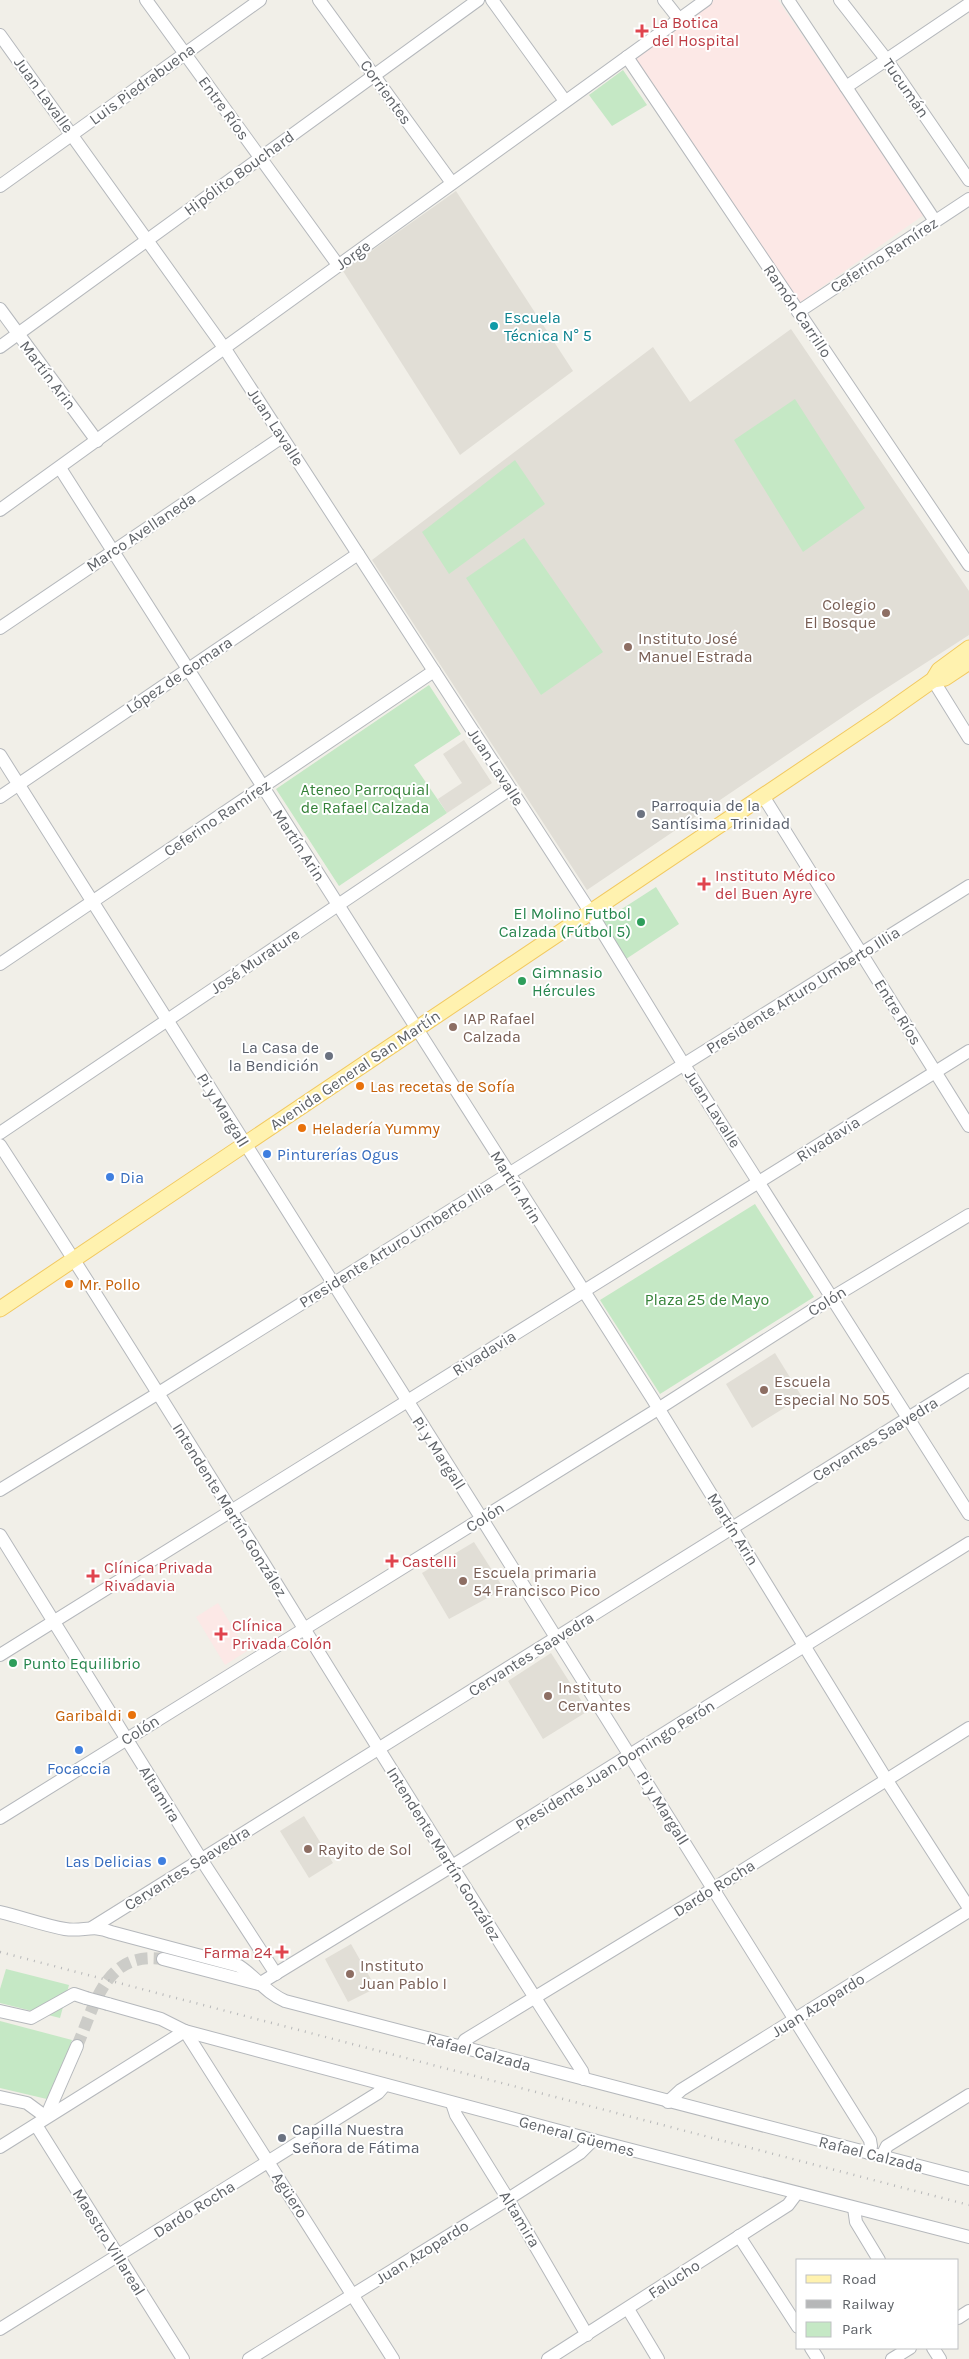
<svg xmlns="http://www.w3.org/2000/svg" width="969" height="2359" viewBox="0 0 969 2359" font-family="Karla,sans-serif">
  <style>
    .education { fill: #e1ded6 }
    .medical { fill: #fce8e6 }
    .green { fill: #c5e8c5 }
    .lines { fill: none; stroke-linecap: round; stroke-linejoin: round }
    .minor-tunnel { stroke: #ccccc8; stroke-width: 12; stroke-dasharray: 12 6; stroke-linecap: butt }
    .minor-casing { stroke: #b5b8bc; stroke-width: 14 }
    .major-casing { stroke: #f2c960; stroke-width: 17 }
    .minor { stroke: #fff; stroke-width: 12 }
    .major { stroke: #fff2af; stroke-width: 15 }
    .rail { stroke: #b6b7b8; stroke-width: 2.5; stroke-dasharray: 1 6; stroke-linecap: butt }
    .minor-bridge-casing { stroke: #b5b8bc; stroke-width: 14; stroke-linecap: butt }
    .minor-bridge { stroke: #fff; stroke-width: 12 }
    .health-dot { fill: #e0444e; stroke: #fff; stroke-width: 2 }
    .culture-dot { fill: #0f9aa8; stroke: #fff; stroke-width: 2 }
    .education-dot { fill: #8d6e63; stroke: #fff; stroke-width: 2 }
    .worship-dot { fill: #6b7280; stroke: #fff; stroke-width: 2 }
    .leisure-dot { fill: #2e9e5b; stroke: #fff; stroke-width: 2 }
    .food-dot { fill: #e8710a; stroke: #fff; stroke-width: 2 }
    .shop-dot { fill: #3f7fe0; stroke: #fff; stroke-width: 2 }
    .labels { text-anchor: middle; dominant-baseline: central; stroke-width: 4; stroke-linejoin: round; paint-order: stroke }
    .health-label { font-size: 16px; fill: #be3a42; stroke: #fff; text-anchor: start }
    .street-label { font-size: 16px; fill: #5f6368; stroke: #fff }
    .culture-label { font-size: 16px; fill: #0d838f; stroke: #fff; text-anchor: start }
    .education-label { font-size: 16px; fill: #785e54; stroke: #fff; text-anchor: start }
    .park-label { font-size: 16px; fill: #348238; stroke: #fff }
    .worship-label { font-size: 16px; fill: #5b616d; stroke: #fff; text-anchor: start }
    .leisure-label { font-size: 16px; fill: #27864d; stroke: #fff; text-anchor: start }
    .food-label { font-size: 16px; fill: #c56008; stroke: #fff; text-anchor: start }
    .shop-label { font-size: 16px; fill: #366cbe; stroke: #fff; text-anchor: start }
  </style>
  <rect width="100%" height="100%" fill="#f1efe8"/>
  <g class="education">
    <polygon points="456,191 573,371 460,455 343,271"/>
    <polygon points="791,329 969,591 969,635 865,702 587,890 372,560 653,347 690,402"/>
    <polygon points="464,740 492,783 447,813 438,799 462,783 443,754"/>
    <polygon points="775,1353 802,1397 752,1428 726,1384"/>
    <polygon points="474,1542 504,1589 449,1619 422,1573"/>
    <polygon points="551,1653 588,1711 543,1739 508,1681"/>
    <polygon points="304,1816 333,1863 309,1878 280,1831"/>
    <polygon points="351,1944 376,1988 348,2002 325,1959"/>
  </g>
  <g class="medical">
    <polygon points="714,0 778,0 925,214 798,304 633,58"/>
    <polygon points="218,1603 247,1651 225,1665 196,1617"/>
  </g>
  <g class="green">
    <polygon points="623,70 647,105 612,126 589,95"/>
    <polygon points="795,399 865,508 803,552 734,440"/>
    <polygon points="515,460 545,504 449,574 422,532"/>
    <polygon points="524,538 603,652 541,695 466,578"/>
    <polygon points="429,685 461,734 414,765 447,813 339,886 276,789"/>
    <polygon points="656,887 679,924 626,959 603,921"/>
    <polygon points="755,1204 814,1297 660,1394 600,1300"/>
    <polygon points="6,1969 69,1985 60,2018 0,2003 0,1989"/>
    <polygon points="0,2021 72,2040 51,2100 0,2088"/>
  </g>
  <g class="lines">
    <path class="minor-tunnel" d="M77,2046C96,2003 105,1951 163,1959"/>
    <g class="minor-casing">
      <g id="minor">
        <polyline points="146,0 338,265"/>
        <polyline points="319,0 452,183"/>
        <polyline points="492,0 565,101"/>
        <polyline points="664,0 679,19"/>
        <polyline points="788,0 935,221"/>
        <polyline points="840,0 886,59 969,180"/>
        <polyline points="0,35 225,349 591,913 684,1065 969,1514"/>
        <polyline points="627,57 969,565"/>
        <polyline points="846,87 969,4"/>
        <polyline points="0,186 260,0"/>
        <polyline points="0,309 97,441"/>
        <polyline points="798,312 969,199"/>
        <polyline points="0,347 478,0"/>
        <polyline points="60,468 652,1398 886,1779 969,1908"/>
        <polyline points="0,510 706,0"/>
        <polyline points="0,628 282,437"/>
        <polyline points="933,680 969,738"/>
        <polyline points="0,755 482,1519 870,2140 871,2146 869,2153"/>
        <polyline points="763,796 969,1126"/>
        <polyline points="0,797 358,554"/>
        <polyline points="0,964 434,671"/>
        <polyline points="0,1133 510,789"/>
        <path d="M0,1145C199,1451 384,1765 582,2071L584,2079"/>
        <polyline points="0,1490 157,1394 969,886"/>
        <polyline points="0,1535 201,1859 276,1974"/>
        <polyline points="0,1655 969,1051"/>
        <polyline points="0,1818 658,1409 833,1297 969,1215"/>
        <path d="M0,1912C22,1917 43,1925 65,1929C83,1932 93,1924 111,1932L239,1966C256,1977 266,1993 285,2001L969,2179"/>
        <polyline points="93,1927 969,1380"/>
        <polyline points="163,1959 259,1984"/>
        <polyline points="259,1984 452,1866 969,1543"/>
        <polyline points="108,2004 161,2019 185,2031 593,2140 969,2237"/>
        <polyline points="0,2011 31,2018 74,1994 86,1998"/>
        <polyline points="185,2031 393,2359"/>
        <polyline points="461,2047 465,2040 713,1889 969,1728"/>
        <polyline points="0,2097 27,2103 46,2117"/>
        <polyline points="668,2102 681,2090 969,1911"/>
        <polyline points="452,2103 456,2115 508,2199 587,2335"/>
        <polyline points="46,2117 77,2046"/>
        <polyline points="36,2125 183,2359"/>
        <polyline points="0,2147 185,2031"/>
        <polyline points="882,2156 887,2146 969,2095"/>
        <polyline points="854,2208 856,2222 879,2260"/>
        <polyline points="739,2236 798,2327"/>
        <polyline points="628,2309 658,2359"/>
        <polyline points="958,2318 969,2311"/>
        <polyline points="0,2329 378,2093 385,2085"/>
        <polyline points="811,2348 818,2359"/>
        <polyline points="933,2348 940,2359"/>
        <polyline points="249,2359 508,2199 580,2153 593,2140"/>
        <polyline points="548,2359 788,2205 797,2193"/>
        <polyline points="892,2359 910,2348"/>
      </g>
    </g>
    <g class="major-casing">
      <g id="major">
        <polyline points="933,680 945,678 969,662"/>
        <polyline points="0,1309 882,716 933,680 939,670 969,648"/>
      </g>
    </g>
    <use href="#minor" class="minor"/>
    <use href="#major" class="major"/>
    <polyline class="rail" points="0,1952 969,2205"/>
    <g class="minor-bridge-casing">
      <polyline id="minor-bridge" points="86,1998 108,2004"/>
    </g>
    <use href="#minor-bridge" class="minor-bridge"/>
  </g>
  <g class="health-dot">
    <path d="M639.5 23.5h5v5h5v5h-5v5h-5v-5h-5v-5h5z"/>
    <path d="M701.5 876.5h5v5h5v5h-5v5h-5v-5h-5v-5h5z"/>
    <path d="M389.5 1553.5h5v5h5v5h-5v5h-5v-5h-5v-5h5z"/>
    <path d="M90.5 1568.5h5v5h5v5h-5v5h-5v-5h-5v-5h5z"/>
    <path d="M218.5 1626.5h5v5h5v5h-5v5h-5v-5h-5v-5h5z"/>
    <path d="M279.5 1944.5h5v5h5v5h-5v5h-5v-5h-5v-5h5z"/>
  </g>
  <circle class="culture-dot" cx="494" cy="326" r="5"/>
  <g class="education-dot">
    <circle cx="886" cy="613" r="5"/>
    <circle cx="628" cy="647" r="5"/>
    <circle cx="453" cy="1027" r="5"/>
    <circle cx="764" cy="1390" r="5"/>
    <circle cx="463" cy="1581" r="5"/>
    <circle cx="548" cy="1696" r="5"/>
    <circle cx="308" cy="1849" r="5"/>
    <circle cx="350" cy="1974" r="5"/>
  </g>
  <g class="worship-dot">
    <circle cx="641" cy="814" r="5"/>
    <circle cx="329" cy="1056" r="5"/>
    <circle cx="282" cy="2138" r="5"/>
  </g>
  <g class="leisure-dot">
    <circle cx="641" cy="922" r="5"/>
    <circle cx="522" cy="981" r="5"/>
    <circle cx="13" cy="1663" r="5"/>
  </g>
  <g class="food-dot">
    <circle cx="360" cy="1086" r="5"/>
    <circle cx="302" cy="1128" r="5"/>
    <circle cx="69" cy="1284" r="5"/>
    <circle cx="132" cy="1715" r="5"/>
  </g>
  <g class="shop-dot">
    <circle cx="267" cy="1154" r="5"/>
    <circle cx="110" cy="1177" r="5"/>
    <circle cx="79" cy="1750" r="5"/>
    <circle cx="162" cy="1861" r="5"/>
  </g>
  <g class="labels">
    <g class="health-label">
      <text x="652" y="22">La Botica<tspan x="652" dy="18">del Hospital</tspan></text>
      <text x="715" y="875">Instituto Médico<tspan x="715" dy="18">del Buen Ayre</tspan></text>
      <text x="402" y="1561">Castelli</text>
      <text x="104" y="1567">Clínica Privada<tspan x="104" dy="18">Rivadavia</tspan></text>
      <text x="232" y="1625">Clínica<tspan x="232" dy="18">Privada Colón</tspan></text>
      <text x="272" y="1952" text-anchor="end">Farma 24</text>
    </g>
    <g class="street-label">
      <text transform="translate(142 84) rotate(-36)">Luis Piedrabuena</text>
      <text transform="translate(906 88) rotate(55)">Tucumán</text>
      <text transform="translate(386 92) rotate(54)">Corrientes</text>
      <text transform="translate(44 95) rotate(54)">Juan Lavalle</text>
      <text transform="translate(224 108) rotate(54)">Entre Ríos</text>
      <text transform="translate(239 173) rotate(-36)">Hipólito Bouchard</text>
      <text transform="translate(353 255) rotate(-36)">Jorge</text>
      <text transform="translate(884 255) rotate(-33)">Ceferino Ramírez</text>
      <text transform="translate(798 311) rotate(56)">Ramón Carrillo</text>
      <text transform="translate(48 375) rotate(53)">Martín Arin</text>
      <text transform="translate(276 427) rotate(57)">Juan Lavalle</text>
      <text transform="translate(141 532) rotate(-34)">Marco Avellaneda</text>
      <text transform="translate(179 675) rotate(-34)">López de Gomara</text>
      <text transform="translate(496 767) rotate(57)">Juan Lavalle</text>
      <text transform="translate(217 818) rotate(-34)">Ceferino Ramírez</text>
      <text transform="translate(299 845) rotate(57)">Martín Arin</text>
      <text transform="translate(255 961) rotate(-34)">José Murature</text>
      <text transform="translate(803 990) rotate(-32)">Presidente Arturo Umberto Illia</text>
      <text transform="translate(898 1012) rotate(58)">Entre Ríos</text>
      <text transform="translate(355 1070) rotate(-34)">Avenida General San Martín</text>
      <text transform="translate(713 1109) rotate(57)">Juan Lavalle</text>
      <text transform="translate(223 1110) rotate(58)">Pi y Margall</text>
      <text transform="translate(828 1139) rotate(-32)">Rivadavia</text>
      <text transform="translate(516 1187) rotate(58)">Martín Arin</text>
      <text transform="translate(396 1244) rotate(-32)">Presidente Arturo Umberto Illia</text>
      <text transform="translate(827 1301) rotate(-32)">Colón</text>
      <text transform="translate(484 1353) rotate(-32)">Rivadavia</text>
      <text transform="translate(875 1439) rotate(-32)">Cervantes Saavedra</text>
      <text transform="translate(439 1453) rotate(57)">Pi y Margall</text>
      <text transform="translate(230 1510) rotate(58)">Intendente Martín González</text>
      <text transform="translate(485 1517) rotate(-32)">Colón</text>
      <text transform="translate(733 1529) rotate(58)">Martín Arin</text>
      <text transform="translate(531 1654) rotate(-32)">Cervantes Saavedra</text>
      <text transform="translate(140 1730) rotate(-32)">Colón</text>
      <text transform="translate(615 1765) rotate(-32)">Presidente Juan Domingo Perón</text>
      <text transform="translate(160 1794) rotate(58)">Altamira</text>
      <text transform="translate(663 1808) rotate(58)">Pi y Margall</text>
      <text transform="translate(444 1854) rotate(58)">Intendente Martín González</text>
      <text transform="translate(187 1868) rotate(-32)">Cervantes Saavedra</text>
      <text transform="translate(714 1888) rotate(-32)">Dardo Rocha</text>
      <text transform="translate(818 2005) rotate(-32)">Juan Azopardo</text>
      <text transform="translate(479 2052) rotate(15)">Rafael Calzada</text>
      <text transform="translate(577 2136) rotate(15)">General Güemes</text>
      <text transform="translate(871 2154) rotate(14)">Rafael Calzada</text>
      <text transform="translate(290 2195) rotate(57)">Agüero</text>
      <text transform="translate(194 2209) rotate(-32)">Dardo Rocha</text>
      <text transform="translate(520 2219) rotate(59)">Altamira</text>
      <text transform="translate(109 2242) rotate(58)">Maestro Villareal</text>
      <text transform="translate(422 2252) rotate(-32)">Juan Azopardo</text>
      <text transform="translate(674 2279) rotate(-33)">Falucho</text>
    </g>
    <g class="culture-label">
      <text x="504" y="317">Escuela<tspan x="504" dy="18">Técnica N° 5</tspan></text>
    </g>
    <g class="education-label">
      <text x="876" y="604" text-anchor="end">Colegio<tspan x="876" dy="18">El Bosque</tspan></text>
      <text x="638" y="638">Instituto José<tspan x="638" dy="18">Manuel Estrada</tspan></text>
      <text x="463" y="1018">IAP Rafael<tspan x="463" dy="18">Calzada</tspan></text>
      <text x="774" y="1381">Escuela<tspan x="774" dy="18">Especial Nº 505</tspan></text>
      <text x="473" y="1572">Escuela primaria<tspan x="473" dy="18">54 Francisco Pico</tspan></text>
      <text x="558" y="1687">Instituto<tspan x="558" dy="18">Cervantes</tspan></text>
      <text x="318" y="1849">Rayito de Sol</text>
      <text x="360" y="1965">Instituto<tspan x="360" dy="18">Juan Pablo I</tspan></text>
    </g>
    <g class="park-label">
      <text x="365" y="789">Ateneo Parroquial<tspan x="365" dy="18">de Rafael Calzada</tspan></text>
      <text x="707" y="1299">Plaza 25 de Mayo</text>
    </g>
    <g class="worship-label">
      <text x="651" y="805">Parroquia de la<tspan x="651" dy="18">Santísima Trinidad</tspan></text>
      <text x="319" y="1047" text-anchor="end">La Casa de<tspan x="319" dy="18">la Bendición</tspan></text>
      <text x="292" y="2129">Capilla Nuestra<tspan x="292" dy="18">Señora de Fátima</tspan></text>
    </g>
    <g class="leisure-label">
      <text x="631" y="913" text-anchor="end">El Molino Futbol<tspan x="631" dy="18">Calzada (Fútbol 5)</tspan></text>
      <text x="532" y="972">Gimnasio<tspan x="532" dy="18">Hércules</tspan></text>
      <text x="23" y="1663">Punto Equilibrio</text>
    </g>
    <g class="food-label">
      <text x="370" y="1086">Las recetas de Sofía</text>
      <text x="312" y="1128">Heladería Yummy</text>
      <text x="79" y="1284">Mr. Pollo</text>
      <text x="122" y="1715" text-anchor="end">Garibaldi</text>
    </g>
    <g class="shop-label">
      <text x="277" y="1154">Pinturerías Ogus</text>
      <text x="120" y="1177">Dia</text>
      <text x="79" y="1768" text-anchor="middle">Focaccia</text>
      <text x="152" y="1861" text-anchor="end">Las Delicias</text>
    </g>
  </g>
  <rect x="796" y="2259" width="162" height="90" fill="#ffffff" stroke="#bfc1c3"/>
  <rect x="806" y="2275" width="25" height="8" fill="#fff2af" stroke="#bfc1c3"/>
  <text x="842" y="2284" font-size="15" fill="#5f6368">Road</text>
  <rect x="806" y="2300" width="25" height="8" fill="#b6b7b8" stroke="#bfc1c3"/>
  <text x="842" y="2309" font-size="15" fill="#5f6368">Railway</text>
  <rect x="806" y="2322" width="25" height="15" fill="#c5e8c5" stroke="#bfc1c3"/>
  <text x="842" y="2334" font-size="15" fill="#5f6368">Park</text>
</svg>
